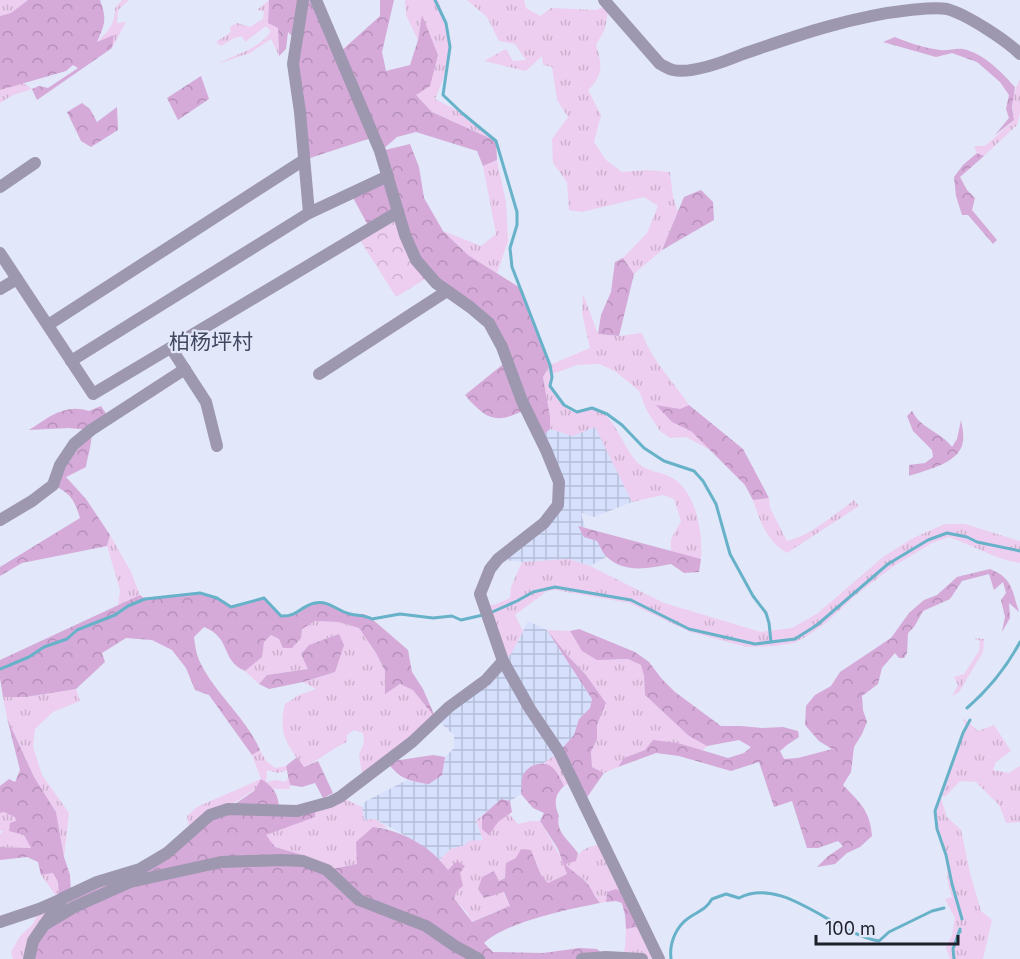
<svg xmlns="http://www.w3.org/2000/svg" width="1020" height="959" viewBox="0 0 1020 959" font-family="Inter,'Noto Sans SC',sans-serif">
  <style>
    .industrial { fill: url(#industrial-grid) }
    .grass { fill: url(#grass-tufts) }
    .forest { fill: url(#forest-crowns) }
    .park { fill: url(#park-crowns) }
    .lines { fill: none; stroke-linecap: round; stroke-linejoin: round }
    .stream { stroke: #67b2c9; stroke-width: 3 }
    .minor { stroke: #9e97b0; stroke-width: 12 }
    .labels { text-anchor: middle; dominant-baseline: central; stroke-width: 4.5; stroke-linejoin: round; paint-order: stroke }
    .quarter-label { font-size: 21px; fill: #40475f; stroke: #e2e7f9 }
  </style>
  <defs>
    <pattern id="industrial-grid" width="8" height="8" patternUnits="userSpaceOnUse" patternTransform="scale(1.5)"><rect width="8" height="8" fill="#d6dffc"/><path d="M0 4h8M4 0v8" fill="none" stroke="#b7bfd8"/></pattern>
    <pattern id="grass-tufts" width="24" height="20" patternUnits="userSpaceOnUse" patternTransform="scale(1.5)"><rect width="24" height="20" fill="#eecef0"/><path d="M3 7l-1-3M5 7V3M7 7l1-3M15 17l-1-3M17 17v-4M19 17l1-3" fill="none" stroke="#ccb1ce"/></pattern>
    <pattern id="forest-crowns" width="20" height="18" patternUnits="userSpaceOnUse" patternTransform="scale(1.5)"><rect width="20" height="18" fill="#d5a9d8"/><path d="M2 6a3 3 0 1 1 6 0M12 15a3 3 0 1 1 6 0" fill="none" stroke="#b691ba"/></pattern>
    <pattern id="park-crowns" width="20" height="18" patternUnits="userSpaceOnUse" patternTransform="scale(1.5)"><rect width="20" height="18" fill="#eecef0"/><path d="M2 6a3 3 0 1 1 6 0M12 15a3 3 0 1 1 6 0" fill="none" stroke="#ccb1ce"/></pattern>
  </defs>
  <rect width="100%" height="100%" fill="#e2e7f9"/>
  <g class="industrial">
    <polygon points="595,426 632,502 594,517 581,513 585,528 578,526 584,536 597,541 606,557 590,566 569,559 522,562 498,559 558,505 559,482 540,438 550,429 573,436"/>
    <polygon points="528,621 547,630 592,699 590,708 579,719 574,735 559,752 544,763 532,765 521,794 510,801 501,799 476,820 483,840 451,849 440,859 417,842 375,819 364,820 362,807 366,801 407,780 412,782 442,775 445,757 454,748 454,735 436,719 517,644"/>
  </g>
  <g class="grass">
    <polygon points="0,0 28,0 11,13 0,16"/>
    <path d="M122,0H129L118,10L117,23L126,22L112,48L114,35L96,43C108,31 115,25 115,8Z"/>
    <path d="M269,0L268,22L278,28L279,56L271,39L250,53L217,64C235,54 260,49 271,31L266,26L245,42L242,36L234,38L221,46L216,42L231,32L230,27L237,23L250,27L263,19L264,11L257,10Z"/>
    <path d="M405,0H438C453,41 453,59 435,99L462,113L496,141L432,112L416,95L422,17L418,40L406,15Z"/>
    <path d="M467,0H524L526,8L540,16L551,8L596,10L609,5L605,29L596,45C602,64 604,75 588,90L601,115L594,142L606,160L622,172L647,170L670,172L673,197L678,212L662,250L634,274L623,258L647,233L658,206L644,197L582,212L569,210L567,182L553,163L552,139L568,117L557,100L552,67L543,65L542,56L526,71L484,61L506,49L513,61L526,60L515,44L499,41L487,17Z"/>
    <path d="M1020,79V113L1017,125L984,156L977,153L974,146H985L1014,120C1011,105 1013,92 1020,79Z"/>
    <polygon points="22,82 32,89 13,95 0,103 0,90"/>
    <polygon points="497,160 506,202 508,241 497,273 468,255 443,231 481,246 496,234 483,166"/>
    <path d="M583,294L598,334L619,336L642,333C652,361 673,381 689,405L680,409L657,406L672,422L691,430L710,450L686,437L670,438L660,431L647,411L639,391L615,371L599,364L577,365L552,374L550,386L564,405L577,412C581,411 586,409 591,408C612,408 623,448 637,462C648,473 663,471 674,479C697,494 703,535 701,559L671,552V539L681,521L674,499L663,495L632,502L595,427L573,436L550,429V416L543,377L550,365L590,348L582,313Z"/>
    <path d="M769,498L770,508L787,541C811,535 834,515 854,500L859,506L787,553C768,544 759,519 753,500Z"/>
    <path d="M945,524H965L1020,541V563C994,559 973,545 949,537L932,543L894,566L856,595L827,622L809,635L794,643L775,646L747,647L690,632L629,603L555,590L547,591L515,615L523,631L511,654L503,661L483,605H494L510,598L511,587L522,562L569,559L590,566L664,603L761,632L792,628L818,613L883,557L913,538Z"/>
    <polygon points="110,535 131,572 140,595 118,606 120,590 107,546"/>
    <path d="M315,621L338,622L359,628L376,653L385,671L386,693L400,684L413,690L436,719L363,780L359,754L364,743L363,733L354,730L347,735V742C331,749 320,760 304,767C286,744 278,733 285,704L299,695L316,689L303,682L335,672L339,634L309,645L301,654L308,669L267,675L259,684L245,671L262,657L264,642L271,635L279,639L301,638V629Z"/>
    <polygon points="547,630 570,631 582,651 614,660 628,659 641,665 644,676 645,695 689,736 707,746 702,751 678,743 645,750 624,758 618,767 604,773 592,767 591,752 597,739 597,725 606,703 586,675 568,656"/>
    <polygon points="974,638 984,639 983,652 959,692 952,696 958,685 954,677 964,674 979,651 980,641"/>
    <polygon points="76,689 80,701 53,712 35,729 33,747 42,775 69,813 64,857 56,812 34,777 7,718 3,697 26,697"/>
    <polygon points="963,718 978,731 994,725 1011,751 996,762 993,770 1009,773 1020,766 1020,822 1006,823 999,805 976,782 960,781 945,797 940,795 947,817 961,830 970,873 981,911 992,920 983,959 950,959 946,947 952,935 955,918 945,899 952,897 948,884 946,855 937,829 935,811 966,728"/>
    <polygon points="260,750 266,761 275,768 286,766 287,770 278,773 267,770 266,782 276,780 285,782 289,777 290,789 274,789 266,782 190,832 187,816 197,807 261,779 252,755"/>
    <path d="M559,752L573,782L564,786C560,775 555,767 544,763Z"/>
    <polygon points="340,797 362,807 364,820 375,819 388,828 373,827 357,864 327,870 306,856 275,847 265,835 315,817 315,806"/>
    <polygon points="4,812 15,816 31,848 0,847 0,834 3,831 0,831 0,813"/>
    <path d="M509,814L518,824L530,821H540L564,863L575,861C580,848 591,846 603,844L629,895L607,892L606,902L600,903C592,894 592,887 586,881C580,875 571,871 565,865L567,874L548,883L541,875L536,861L499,881L493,871L510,906L471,922L468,914L454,898L457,891L448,870L440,859L451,849L465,845L468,841L483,840L476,820L482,816V829L498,822Z"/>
    <polygon points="53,873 58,882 59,899 29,959 13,959 11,952 20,936 33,924 37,915 59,900 41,875"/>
    <polygon points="642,926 659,959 621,957 625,948 626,929"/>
  </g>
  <g class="forest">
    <path d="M28,0H100C107,19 105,24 97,42L114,35L112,48L37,100L32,89L39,86L48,88L78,68L73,65L66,71L0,90V16L11,13Z"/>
    <path d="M269,0H316L340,52L380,16V0H394L382,52L386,71L410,65L418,40L422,15L438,55L430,86L416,95L432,112L496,141L497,160L483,166L477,151L416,132L397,137L381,151L410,144L419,167L424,198L443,231L468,255L522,289L550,365L543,377L550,416V429L540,438L526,409C497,425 486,420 465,395L507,361L489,323L370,229L351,194L388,176L374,137L304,160L296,40L288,32L286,49L279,56L278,28L268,23Z"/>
    <path d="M895,37C909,43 924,48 940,50C948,51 956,48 963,49C985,54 1001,72 1015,87L1012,107L1014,120L995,135L1009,118L1006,109L1009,95L1000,82L977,62L952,53L936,57L883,42Z"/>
    <polygon points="201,76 209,99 178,120 167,98"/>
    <polygon points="82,103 90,109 97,122 117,107 118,130 91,147 81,141 67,112"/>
    <polygon points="977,153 984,156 960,177 967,190 975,198 972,210 997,240 993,244 968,215 962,215 956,196 954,177 963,165"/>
    <polygon points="701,190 713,202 714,220 662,250 684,197"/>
    <polygon points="623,258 634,274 619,336 598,334 601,315 611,292 615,262"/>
    <polygon points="656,405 680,409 689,405 743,449 769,498 753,500 745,485 691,431 672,422"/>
    <path d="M101,406L109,418L91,430C93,443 88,453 86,467L66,477L86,499L110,535L107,546L22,563L0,576V567L80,518C74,499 71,494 53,485L91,430L68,428L29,430C49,417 65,403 89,411Z"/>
    <path d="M912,411C922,430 939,430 952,447L957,439L961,420C962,426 964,433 963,440C962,463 926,470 909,476V465L925,463L933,457L932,450L913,431L907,416Z"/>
    <path d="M578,526L701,559L699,572L684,573L671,564C649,568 625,574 607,557C603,554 600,546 597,541L584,537Z"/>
    <path d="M990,569C1013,578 1012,591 1019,612L1009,603L1010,618L1002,632L1005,617L1001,600L1006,593L1003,582L994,590L989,574L962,581L950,599L923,611L914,627L908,633L907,653L904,658H899L895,653L882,668L878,684L862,696L863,710L867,722L862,734L854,747L851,772L843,785C860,803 870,810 872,836L860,847L847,853L835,864L817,867L827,857L843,846L838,841L818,848H807L792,801L774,807L759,762L731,771L679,756L656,753L618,767L624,758L645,750L653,740L678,743L728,758L744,753L751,747L739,740L707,746L689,736L645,695L644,676L641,665L628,659L597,660L582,651L570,631L579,629L635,652L649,662L661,678L675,692L721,726H741L762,728L783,727L798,731L799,737L787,745L780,751L784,759L798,758L832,749L819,741L805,725L806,706L815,695L831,686L840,672L891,638L909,613L924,600L937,595L957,577Z"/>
    <path d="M200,593L217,598L231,607L264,598L281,616H292L314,603H324L335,606L348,614H364L372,619L408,650L412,672L423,689L436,719L413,690L400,684L385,694V671L376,653L359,628L338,622L315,621L302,629L301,638L292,648H283L279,639L271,635L264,642L262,657L245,671C220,660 232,638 204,627L194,637C195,645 196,653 199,660C214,693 245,716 260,750L252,755L209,695L195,690L186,668L172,650L152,640L126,638L102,653L105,662L76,689L26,697H3L0,678V660L140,595L145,599Z"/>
    <polygon points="547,630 568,656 586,675 606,703 597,725 597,739 591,752 592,767 604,773 583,803 559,752 574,735 579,719 590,708 592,699"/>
    <polygon points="339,634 344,645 335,672 303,682 269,689 259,684 267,675 308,669 301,654 309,645"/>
    <path d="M7,718L34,777L56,812L64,857L70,875L71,894L140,869L254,791L261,779C274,787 279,795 279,810L315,806V817L266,835L275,847L306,856L327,870L357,864L356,842L373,827C401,830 432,847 448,870L457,861L465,866L460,873L463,886L457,891L454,898L472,922L510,906L504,892L484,898L478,889L482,877L494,871L499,881L505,878L506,863L516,858L521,849L531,850L541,875L548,883L567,874L558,849L540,821L544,813L533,808L521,794C522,788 521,780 523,775C526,769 532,765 538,764C553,761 559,775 564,786C554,795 554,804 559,816C555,832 569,840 578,853L576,861L565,864C571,871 581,876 587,883C593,890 592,894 600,903C573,908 503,923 484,943L493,952L543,953L580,948L597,949L606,957L642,959H29L59,900L58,882L53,873L41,875L38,862L27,857L0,860V847L31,848L24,835L9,831L10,823L16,821L15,817L4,812L0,813V786L9,779L15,782L20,770Z"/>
    <path d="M433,755L445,757L442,775L429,784C408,781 400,779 387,762Z"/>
    <polygon points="297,757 304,767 318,761 333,793 323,798 315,783 302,787 290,785 286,766"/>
    <polygon points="501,799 510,801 512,812 498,822 489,835 482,829 482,816"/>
    <polygon points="616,889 629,895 642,926 626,929 625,915 622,903 616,901 606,902 607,892"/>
  </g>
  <polygon class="park" points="398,212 430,276 396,297 358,237"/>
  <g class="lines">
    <g class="stream">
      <polyline points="435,0 446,23 450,47 443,95 462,113 496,141 517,212 517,225 510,248 512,267 550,365 552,377 550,386 564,405 577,412 592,408 607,414 622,425 644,448 664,461 694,471 703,481 716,504 730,554 753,596 766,613 769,623 771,642"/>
      <polyline points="490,613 517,601 533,592 555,587 631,600 689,629 755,644 795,639 817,625 888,564 928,540 947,533 967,537 977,542 1020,551"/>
      <path d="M0,669L29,657L44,647L67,639L77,630L115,615L128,606L145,599L200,593L217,598L231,607L264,598L281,616C298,617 300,606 315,603C329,600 337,611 350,614C359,616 364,615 372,619L400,614L433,618L452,616L461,620L483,615"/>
      <path d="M967,708C989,689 1006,668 1020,642"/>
      <polyline points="962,919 952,884 946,855 937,829 935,811 963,733 970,720"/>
      <path d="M671,959C669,943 676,926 690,917C701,910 706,909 712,899L726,894L739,898C784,875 834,934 879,941L889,932L932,911L944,908"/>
      <polyline points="954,959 953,949 960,929 960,932"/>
    </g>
    <g class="minor">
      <polyline points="303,0 293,64 300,112 309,213"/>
      <polyline points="316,0 380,151 405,235 416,260 436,283 470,307 489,323 502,347 522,401 546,450 559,482 558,505 544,523 498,559 490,569 480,594 503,661 530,709 559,752 659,959"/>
      <path d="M604,0L660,64C664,66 669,69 673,70C691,74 726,61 743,54C798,35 853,16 910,10C921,9 936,7 947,9C966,14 1006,40 1020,54"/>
      <polyline points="0,187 35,163"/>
      <polyline points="0,253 93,394 398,212"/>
      <polyline points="0,289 17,279"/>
      <polyline points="48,325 304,160"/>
      <polyline points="171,348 206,402 217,446"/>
      <polyline points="71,361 309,213 388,176"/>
      <polyline points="319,374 447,291"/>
      <polyline points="0,520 32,501 53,485 60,465 74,444 91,430 185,369"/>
      <polyline points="0,922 39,909 62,899"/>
      <polyline points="44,925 63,898 97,882 140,869 167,853 210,815 228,809 297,811 330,802 340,797 412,742 449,707 486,680 503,661"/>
      <polyline points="29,959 33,941 44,925 74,907 130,882 221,862 281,860 303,861 327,870 359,900 426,926 455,946 479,959"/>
      <polyline points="582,959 606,957 642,959"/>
    </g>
  </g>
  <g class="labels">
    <g class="quarter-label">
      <text x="211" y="341">柏杨坪村</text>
    </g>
  </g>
  <path d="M816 935v9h142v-9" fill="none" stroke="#1e212c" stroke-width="3"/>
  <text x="825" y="935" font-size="18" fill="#1e212c" stroke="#e2e7f9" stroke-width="4.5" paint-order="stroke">100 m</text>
</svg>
